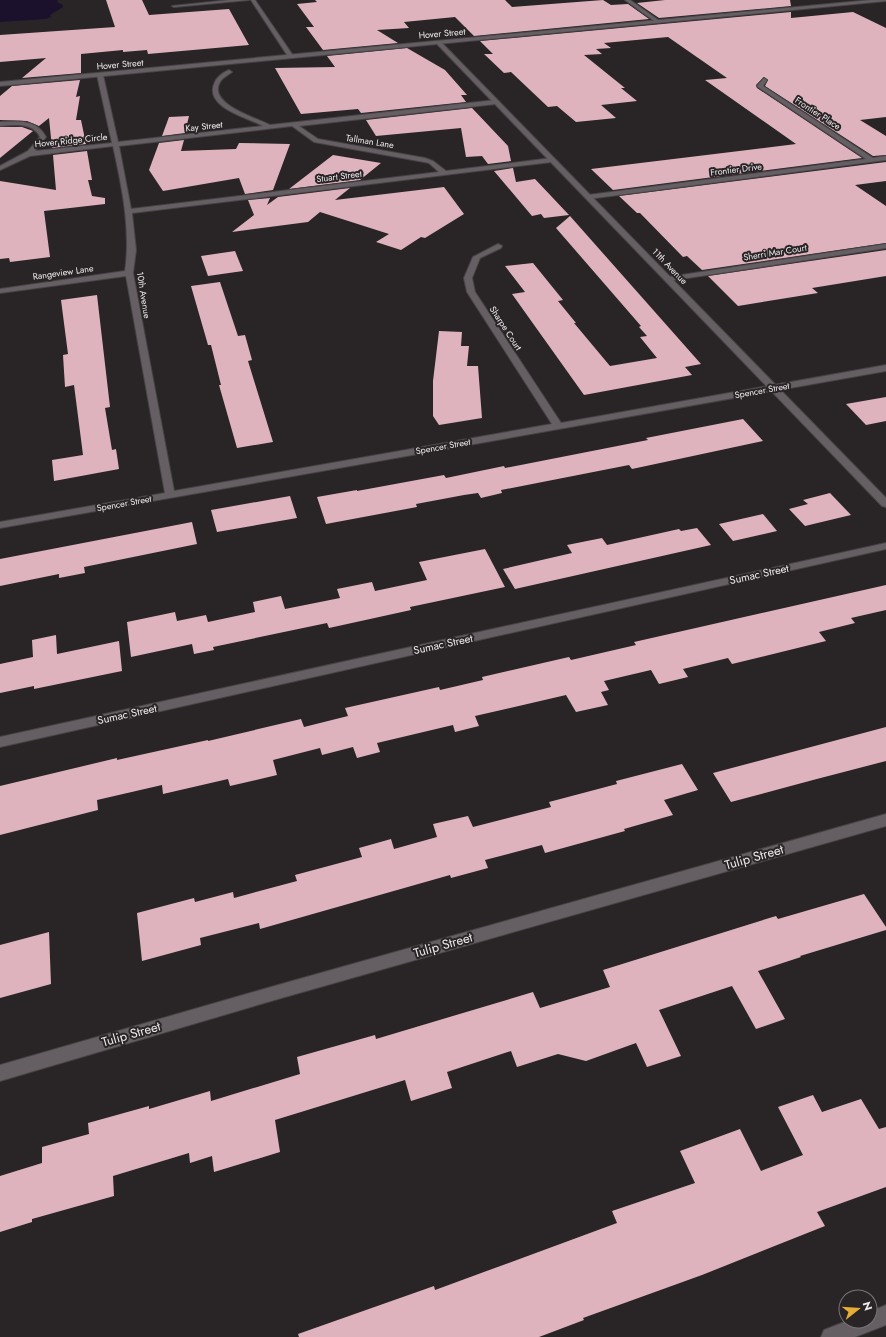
<svg xmlns="http://www.w3.org/2000/svg" width="886" height="1337" viewBox="0 0 886 1337" font-family="Jost,sans-serif">
  <style>
    .water { fill: #1c112c }
    .building { fill: #deb3be }
    .lines { fill: none; stroke-linecap: round; stroke-linejoin: round }
    .minor-casing { stroke: #474345; stroke-width: 2 }
    .tertiary-casing { stroke: #474345; stroke-width: 2 }
    .secondary-casing { stroke: #474345; stroke-width: 2 }
    .minor { fill: #655f63; fill-rule: evenodd }
    .tertiary { fill: #655f63; fill-rule: evenodd }
    .secondary { fill: #655f63; fill-rule: evenodd }
    .labels { text-anchor: middle; dominant-baseline: central; stroke-width: 4; stroke-linejoin: round; paint-order: stroke }
    .far-street-label { font-size: 9px; fill: #eeeaec; stroke: #292527 }
    .street-label { font-size: 11px; fill: #eeeaec; stroke: #292527 }
    .near-street-label { font-size: 13px; fill: #eeeaec; stroke: #292527 }
  </style>
  <rect width="100%" height="100%" fill="#292527"/>
  <polygon class="water" points="0,0 58,0 57,2 63,5 63,7 50,15 51,17 46,19 0,22"/>
  <g class="building">
    <polygon points="106,0 142,0 149,15 229,9 249,45 148,54 147,50 123,52 123,50 81,54 81,73 22,78 46,58 0,62 0,35 115,27"/>
    <polygon points="315,0 505,0 512,7 603,0 611,5 628,4 649,19 474,36 455,17 404,22 409,28 377,30 398,43 323,50 306,27 314,27 297,4 317,2"/>
    <polygon points="665,0 790,0 791,6 659,18 637,3"/>
    <polygon points="791,12 791,18 853,12 886,28 886,117 860,120 886,136 886,155 873,156 765,86 768,80 764,77 756,85 757,88 862,158 613,190 591,169 796,144 705,80 727,78 668,37 604,43 611,48 596,49 602,54 584,55 625,88 621,88 637,101 601,105 616,118 576,122 557,106 548,107 511,72 504,73 484,54 493,54 480,41"/>
    <polygon points="407,48 445,70 467,95 461,95 466,102 361,113 358,109 301,114 275,68 335,67 327,56"/>
    <polygon points="80,80 76,97 80,96 76,120 81,120 86,144 52,148 49,118 39,126 27,121 0,120 0,96 12,86"/>
    <polygon points="472,108 508,146 511,161 488,164 482,156 466,157 461,128 376,136 366,120"/>
    <polygon points="189,116 185,133 162,136 169,117"/>
    <polygon points="0,127 22,127 33,131 0,158"/>
    <polygon points="184,140 181,151 236,149 239,143 290,144 273,190 245,194 239,178 163,191 149,170 159,143"/>
    <polygon points="87,151 92,180 88,180 92,196 105,198 105,204 44,211 50,257 10,262 9,258 0,259 0,181 56,190 53,155"/>
    <polygon points="333,155 381,163 360,180 289,189"/>
    <polygon points="886,162 886,181 855,185 886,206 886,243 702,270 687,256 683,257 640,213 637,213 619,196"/>
    <polygon points="513,168 516,182 535,179 569,215 544,218 541,214 532,216 494,171"/>
    <polygon points="444,187 464,214 425,238 421,237 401,250 376,242 389,234 320,212 308,222 232,232 254,215 248,200 270,198 267,205 278,197 350,188 335,200"/>
    <polygon points="570,216 701,364 685,367 692,375 584,395 512,294 525,292 505,266 533,263 563,300 558,301 576,323 574,323 610,366 657,358 640,337 647,336 639,327 641,326 556,228"/>
    <polygon points="886,250 886,276 812,288 818,293 738,306 708,276"/>
    <polygon points="235,251 243,271 208,276 201,256"/>
    <polygon points="220,282 238,336 245,335 252,360 248,361 273,442 237,448 219,385 221,385 211,345 208,345 191,286"/>
    <polygon points="97,295 110,407 105,408 112,450 116,449 119,469 54,481 52,460 83,455 74,385 65,387 63,355 68,354 61,300"/>
    <polygon points="439,331 462,332 461,346 469,346 467,366 478,366 482,418 439,425 433,416 433,381"/>
    <polygon points="886,397 886,421 866,425 846,404"/>
    <polygon points="743,419 763,441 632,469 629,465 501,490 502,493 481,498 478,493 464,495 416,504 417,507 326,524 317,497 357,490 357,491 444,475 446,478 504,466 505,468 648,440 646,438"/>
    <polygon points="830,493 851,515 805,526 789,509 808,504 803,500"/>
    <polygon points="290,496 297,518 217,532 211,510"/>
    <polygon points="763,514 777,531 733,541 719,524"/>
    <polygon points="192,522 197,544 84,567 85,573 59,578 59,574 0,586 0,559"/>
    <polygon points="697,528 711,545 515,589 503,569 572,553 567,545 602,538 607,545 679,529 681,531"/>
    <polygon points="485,549 505,587 410,607 411,610 329,628 327,623 213,647 214,650 194,654 192,644 131,657 127,622 175,612 177,621 206,615 208,622 255,612 253,602 281,596 285,609 340,598 337,589 372,582 375,591 427,580 419,562"/>
    <polygon points="886,585 886,610 851,618 855,623 819,632 826,641 732,664 728,658 683,669 688,677 659,684 651,670 604,681 609,690 601,692 608,705 576,712 566,695 475,716 479,726 455,732 453,725 377,743 380,752 357,758 353,747 322,755 320,748 273,760 277,775 230,786 228,779 163,794 162,785 97,800 98,810 0,835 0,786 117,758 117,760 208,740 208,741 301,719 304,727 348,716 345,708 439,687 440,690 483,680 482,677 569,657 571,660 636,645 634,642"/>
    <polygon points="56,635 57,654 119,641 122,671 34,689 34,686 0,693 0,664 33,657 32,640"/>
    <polygon points="886,727 886,761 813,780 731,802 713,773"/>
    <polygon points="682,764 698,790 664,800 673,815 624,829 625,831 545,853 542,845 485,860 488,868 451,878 450,875 260,929 259,923 200,938 201,945 142,961 137,913 194,898 195,902 233,892 234,898 297,881 295,875 362,857 359,848 391,839 394,849 437,837 433,824 468,816 473,827 551,807 549,802 617,784 616,781"/>
    <polygon points="864,894 886,927 886,930 800,956 801,957 758,971 785,1019 756,1029 732,986 659,1010 681,1056 647,1067 636,1043 586,1061 558,1054 517,1067 511,1051 447,1072 452,1088 411,1101 405,1080 275,1120 280,1152 214,1172 212,1156 190,1163 189,1153 113,1176 114,1196 32,1219 32,1222 0,1232 0,1176 42,1163 42,1147 89,1134 88,1123 149,1106 149,1109 210,1091 211,1101 300,1074 297,1057 375,1035 376,1039 533,992 540,1008 610,987 603,970 776,916 778,919"/>
    <polygon points="49,932 51,984 0,998 0,945"/>
    <polygon points="813,1095 822,1112 861,1099 879,1129 886,1127 886,1187 817,1212 825,1226 702,1275 583,1318 584,1320 539,1337 299,1337 298,1334 434,1286 435,1290 617,1223 612,1211 695,1183 680,1151 740,1129 761,1171 803,1155 778,1107"/>
  </g>
  <g class="lines">
    <g class="minor-casing">
      <g id="minor">
        <polygon points="230,0 249,0 174,7 172,6"/>
        <polygon points="251,0 255,0 294,57 293,58 289,58"/>
        <polygon points="625,0 630,0 661,22 657,23"/>
        <path d="M229,70L232,72C228,75 222,78 220,82C207,104 257,118 270,125L496,100L499,102L496,104L299,126L318,139L425,158L433,161L446,171L552,158L555,160L552,162L132,213L136,250L133,273L174,491L552,424L467,292L464,278L473,257L498,244L502,246L501,248L480,258L472,278L475,292L561,423L886,365V371L0,528V522L165,493L126,276L0,293V289L125,271C131,230 122,187 113,146L30,156L0,170V166L28,151L40,137C33,122 14,125 0,126V122C18,121 37,119 46,137L35,151L112,143L97,75L100,73L103,75L118,142L263,126C249,118 205,108 214,84C216,78 222,73 229,70ZM292,126L314,142L424,162L429,163L439,172L131,209L119,146Z"/>
        <polygon points="764,78 767,80 763,86 873,158 886,156 886,160 588,199 585,197 588,195 866,159 758,87 757,86"/>
        <polygon points="886,244 886,248 668,281 664,279 668,277"/>
        <polygon points="886,543 886,549 0,747 0,737"/>
        <polygon points="886,814 886,826 278,999 0,1081 0,1065 278,985"/>
        <polygon points="886,1305 886,1325 855,1337 821,1337 824,1330 847,1321 870,1321 870,1312"/>
      </g>
    </g>
    <g class="tertiary-casing">
      <polygon id="tertiary" points="437,42 441,42 886,498 886,507 882,506 437,44"/>
    </g>
    <g class="secondary-casing">
      <polygon id="secondary" points="871,0 886,0 886,1 0,86 0,82"/>
    </g>
    <use href="#minor" class="minor"/>
    <use href="#tertiary" class="tertiary"/>
    <use href="#secondary" class="secondary"/>
  </g>
  <g class="labels">
    <g class="far-street-label">
      <text transform="translate(442 33) rotate(-5)">Hover Street</text>
      <text transform="translate(120 64) rotate(-5)">Hover Street</text>
      <text transform="translate(818 113) rotate(33)">Frontier Place</text>
      <text transform="translate(204 126) rotate(-6)">Kay Street</text>
      <text transform="translate(71 140) rotate(-6)">Hover Ridge Circle</text>
      <text transform="translate(370 141) rotate(9)">Tallman Lane</text>
      <text transform="translate(736 169) rotate(-7)">Frontier Drive</text>
      <text transform="translate(339 176) rotate(-7)">Stuart Street</text>
      <text transform="translate(775 252) rotate(-9)">Sherri Mar Court</text>
      <text transform="translate(670 266) rotate(46)">11th Avenue</text>
      <text transform="translate(63 272) rotate(-8)">Rangeview Lane</text>
      <text transform="translate(144 295) rotate(81)">10th Avenue</text>
      <text transform="translate(506 328) rotate(57)">Sharpe Court</text>
      <text transform="translate(762 390) rotate(-10)">Spencer Street</text>
      <text transform="translate(443 446) rotate(-10)">Spencer Street</text>
      <text transform="translate(124 503) rotate(-10)">Spencer Street</text>
    </g>
    <g class="street-label">
      <text transform="translate(759 574) rotate(-12)">Sumac Street</text>
      <text transform="translate(443 644) rotate(-12)">Sumac Street</text>
      <text transform="translate(127 714) rotate(-12)">Sumac Street</text>
    </g>
    <g class="near-street-label">
      <text transform="translate(754 857) rotate(-16)">Tulip Street</text>
      <text transform="translate(443 945) rotate(-16)">Tulip Street</text>
      <text transform="translate(131 1034) rotate(-16)">Tulip Street</text>
    </g>
  </g>
  <g transform="translate(858 1309) rotate(73)"><circle r="19" fill="#292527" stroke="#787476"/>
  <path d="M0-3L7 15L0 10L-7 15Z" fill="#e4ad35"/>
  <text y="-6" font-size="11" font-weight="bold" text-anchor="middle" fill="#eeeaec">N</text>
  </g>
</svg>
